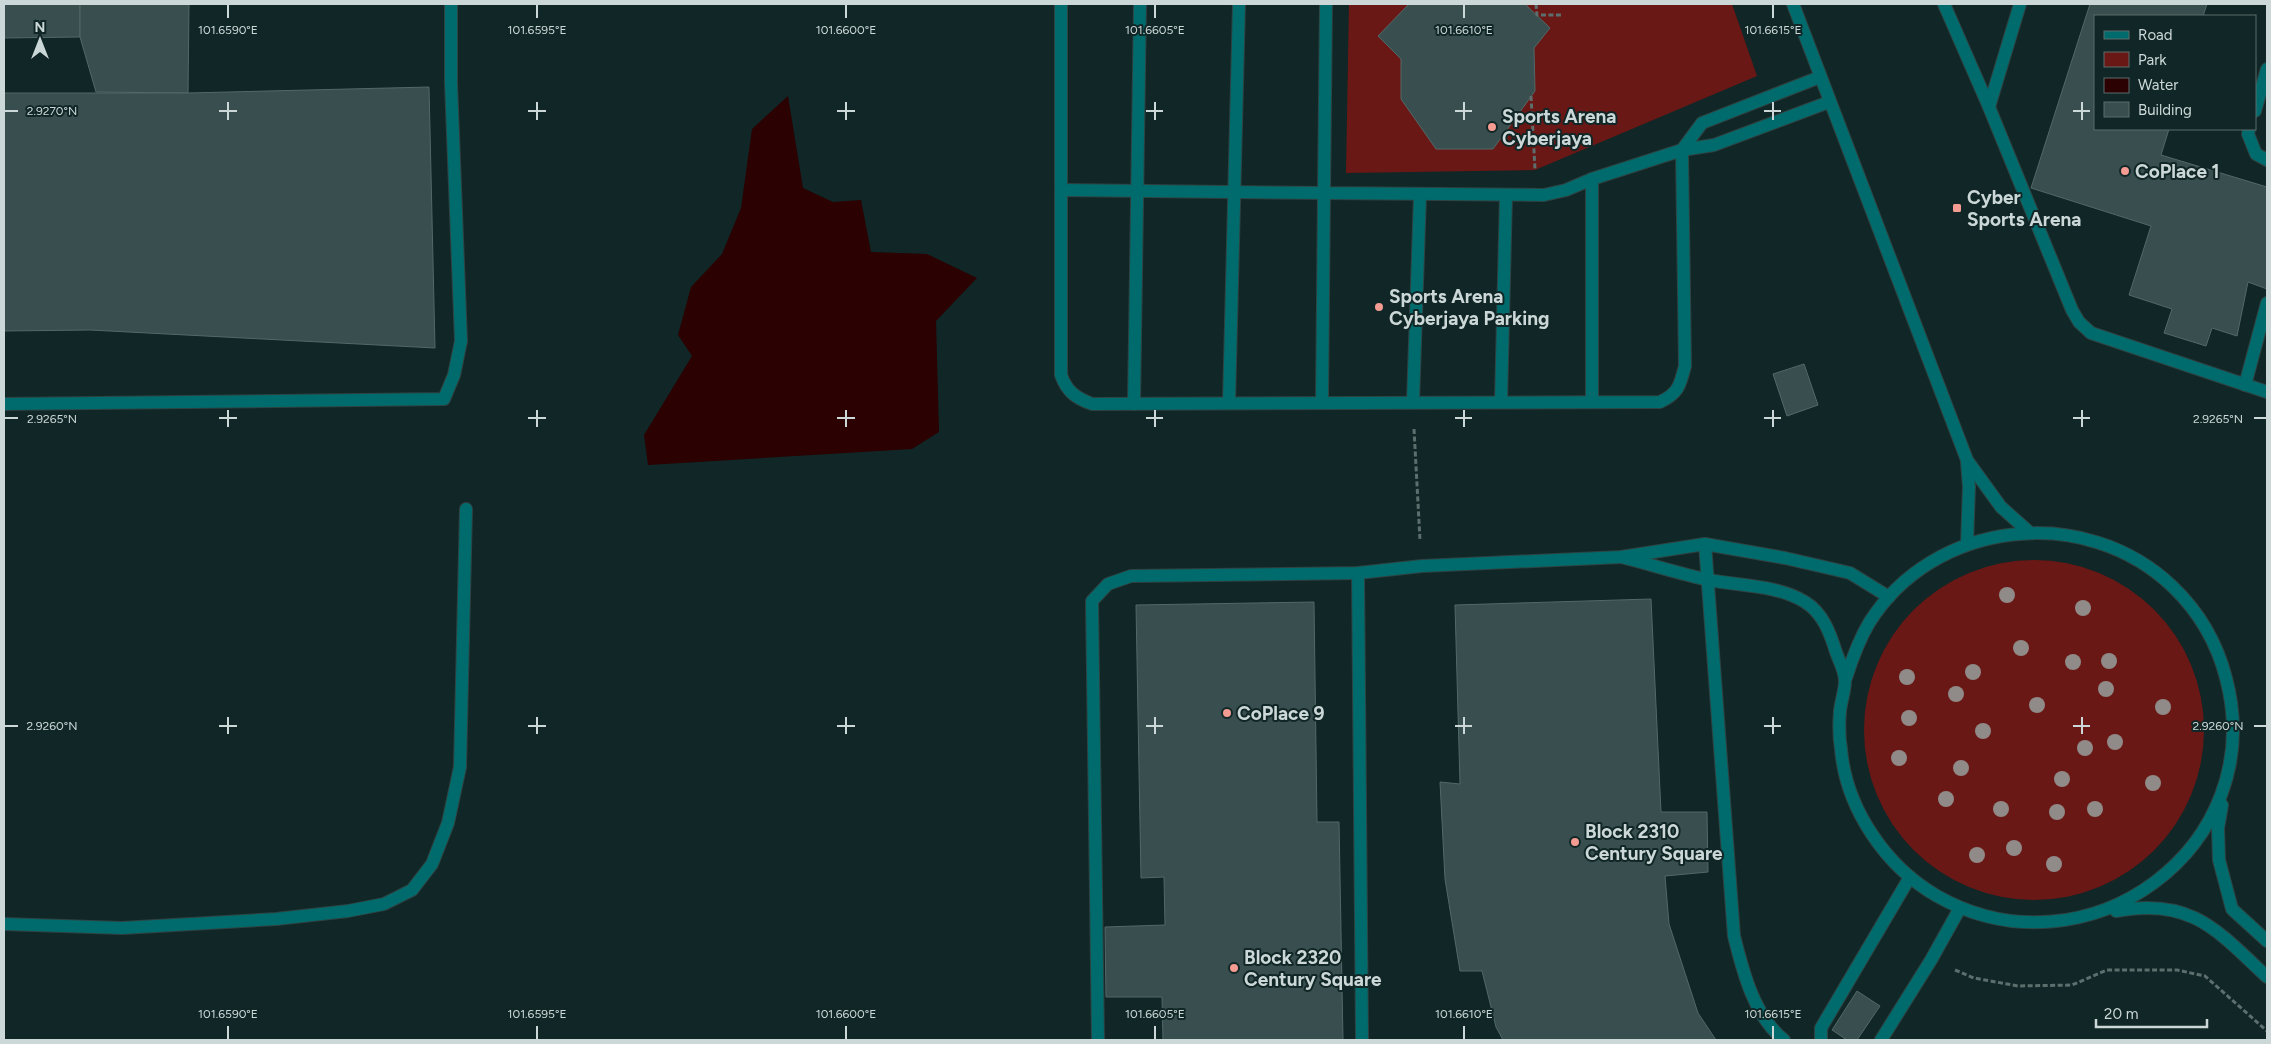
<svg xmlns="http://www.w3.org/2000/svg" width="2271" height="1044" viewBox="0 0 2271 1044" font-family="Figtree,sans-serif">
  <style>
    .green { fill: #6a1815 }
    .water { fill: #2b0101 }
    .building { fill: #394f4f; stroke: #526968 }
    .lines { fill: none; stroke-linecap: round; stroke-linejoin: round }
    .minor-casing { stroke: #2f4242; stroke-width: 14 }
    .path { stroke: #5d6e6e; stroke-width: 3; stroke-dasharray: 5 2.5; stroke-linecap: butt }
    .minor { stroke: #006b6c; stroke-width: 12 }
    .tree { fill: #908b88 }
    .ticks { fill: none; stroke: #ccd8d8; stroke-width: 2 }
    .poi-dot { fill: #f59c92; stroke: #112626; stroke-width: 2 }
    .labels { text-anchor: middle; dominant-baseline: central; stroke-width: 4; stroke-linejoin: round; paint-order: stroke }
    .poi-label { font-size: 19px; font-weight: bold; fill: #ccd8d8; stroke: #112626; text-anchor: start }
    .ticks-label { font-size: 12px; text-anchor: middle; fill: #ccd8d8; stroke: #112626; stroke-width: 4; stroke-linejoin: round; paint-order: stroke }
  </style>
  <rect width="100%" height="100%" fill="#112626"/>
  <g class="green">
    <polygon points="1349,4 1732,4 1757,76 1535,170 1346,173"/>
    <circle cx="2034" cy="730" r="170"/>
  </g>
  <polygon class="water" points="788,96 803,188 833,202 861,200 871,252 927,254 977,278 936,321 939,432 912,449 648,465 644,435 692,356 678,335 691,287 722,254 741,208 752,129"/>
  <g class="building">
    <polygon points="4,4 80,4 80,37 4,38"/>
    <polygon points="80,4 189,4 188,93 96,92 80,37"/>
    <polygon points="1409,4 1525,4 1550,28 1534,48 1535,91 1493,149 1436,149 1401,99 1401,59 1378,36"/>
    <polygon points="2090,4 2207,4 2203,16 2095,16 2095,129 2169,129 2161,155 2267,187 2267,289 2248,282 2237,336 2212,328 2206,346 2164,333 2172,309 2129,295 2151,226 2031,188"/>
    <polygon points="429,87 435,348 90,330 4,331 4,93 188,93"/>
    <polygon points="1804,364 1818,405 1787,416 1773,374"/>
    <polygon points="1651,599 1661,812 1707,812 1708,872 1665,876 1669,924 1698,1013 1716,1040 1503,1040 1496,1027 1482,971 1460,971 1445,879 1440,782 1460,784 1455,605"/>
    <polygon points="1314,602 1317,822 1339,822 1343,1040 1163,1040 1162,997 1106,997 1105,927 1165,925 1164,877 1141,878 1136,605"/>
    <polygon points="1857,991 1880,1006 1857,1040 1847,1040 1832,1030"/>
  </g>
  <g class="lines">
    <g class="minor-casing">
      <g id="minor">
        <path d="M1061,4V375C1067,392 1076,398 1092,404L1660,402C1679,393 1680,385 1685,366L1682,150L1702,123L1820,77"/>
        <polyline points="1326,4 1324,193 1544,195 1566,190 1592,179 1682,150 1714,145 1829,102"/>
        <polyline points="1793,4 1967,460 2001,507 2028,531"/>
        <polyline points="1944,4 1989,107 2072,310 2079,322 2091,333 2267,392"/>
        <polyline points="1989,107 2020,4"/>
        <polyline points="2255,111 2267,69"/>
        <polyline points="2249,129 2248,134 2256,154 2267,160"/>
        <polyline points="1592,179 1592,402"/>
        <polyline points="1061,190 1324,193 1322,403"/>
        <polyline points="2245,385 2267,303"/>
        <polyline points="1413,402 1420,195"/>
        <polyline points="1501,402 1506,195"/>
        <polyline points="1229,403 1239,4"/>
        <polyline points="4,404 444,399 454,375 461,341 451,83 451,4"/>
        <polyline points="1134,404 1140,4"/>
        <path d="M1705,544L1734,936C1743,972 1754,1016 1784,1040"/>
        <polyline points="1967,544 1969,487 1967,462"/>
        <path d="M1621,557C1650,564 1680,574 1709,580C1740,586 1778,585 1805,602C1823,613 1830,633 1836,652C1839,661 1845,671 1845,681C1845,691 1841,701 1840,711C1839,723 1839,737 1841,749C1846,808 1885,866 1937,896C2087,981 2271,847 2226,678C2217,643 2199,612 2173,587C2086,503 1934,519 1869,623C1859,640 1852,659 1846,678"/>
        <polyline points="1358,573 1362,1040"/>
        <polyline points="2222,805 2218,828 2219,860 2232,909 2267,941"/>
        <path d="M2116,911C2191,897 2217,930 2267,977"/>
        <polyline points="4,924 122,928 276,919 348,911 384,904 412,890 432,864 448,823 460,767 466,509"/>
        <polyline points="1098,1040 1092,601 1108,584 1131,576 1358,573 1422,566 1621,557 1705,544 1785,558 1850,573 1889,597"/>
        <polyline points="1821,1040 1821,1028 1910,877"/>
        <polyline points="1881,1040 1931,960 1960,908"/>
      </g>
    </g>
    <g class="path">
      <polyline points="1536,4 1537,15 1561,15"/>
      <polyline points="1531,96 1535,169"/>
      <polyline points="1414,429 1420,540"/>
      <polyline points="1955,970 1974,978 2018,986 2072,985 2107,970 2177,970 2205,976 2267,1031"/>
    </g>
    <use href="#minor" class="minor"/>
  </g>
  <g class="tree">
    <circle cx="2007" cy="595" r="8"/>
    <circle cx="2083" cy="608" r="8"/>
    <circle cx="2021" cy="648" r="8"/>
    <circle cx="2109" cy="661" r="8"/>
    <circle cx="2073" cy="662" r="8"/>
    <circle cx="1973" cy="672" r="8"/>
    <circle cx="1907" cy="677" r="8"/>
    <circle cx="2106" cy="689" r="8"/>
    <circle cx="1956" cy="694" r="8"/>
    <circle cx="2037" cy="705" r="8"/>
    <circle cx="2163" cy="707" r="8"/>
    <circle cx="1909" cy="718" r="8"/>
    <circle cx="1983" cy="731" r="8"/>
    <circle cx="2115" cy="742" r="8"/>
    <circle cx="2085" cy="748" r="8"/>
    <circle cx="1899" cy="758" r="8"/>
    <circle cx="1961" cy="768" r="8"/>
    <circle cx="2062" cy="779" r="8"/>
    <circle cx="2153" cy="783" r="8"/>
    <circle cx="1946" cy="799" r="8"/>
    <circle cx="2001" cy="809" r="8"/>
    <circle cx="2095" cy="809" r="8"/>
    <circle cx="2057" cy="812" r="8"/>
    <circle cx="2014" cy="848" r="8"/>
    <circle cx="1977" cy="855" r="8"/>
    <circle cx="2054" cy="864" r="8"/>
  </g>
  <path class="ticks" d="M228,5V18M537,5V18M846,5V18M1155,5V18M1464,5V18M1773,5V18M228,102V120M537,102V120M846,102V120M1155,102V120M1464,102V120M1773,102V120M2082,102V120M5,111H18M219,111H237M528,111H546M837,111H855M1146,111H1163M1455,111H1472M1764,111H1781M2073,111H2090M228,410V427M537,410V427M846,410V427M1155,410V427M1464,410V427M1773,410V427M2082,410V427M5,418H18M219,418H237M528,418H546M837,418H855M1146,418H1163M1455,418H1472M1764,418H1781M2073,418H2090M2254,418H2266M228,717V734M537,717V734M846,717V734M1155,717V734M1464,717V734M1773,717V734M2082,717V734M5,726H18M219,726H237M528,726H546M837,726H855M1146,726H1163M1455,726H1472M1764,726H1781M2073,726H2090M2254,726H2266M228,1026V1039M537,1026V1039M846,1026V1039M1155,1026V1039M1464,1026V1039M1773,1026V1039"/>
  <g class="poi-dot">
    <circle cx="1492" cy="127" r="5"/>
    <circle cx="2125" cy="171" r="5"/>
    <rect x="1952" y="203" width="10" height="10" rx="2.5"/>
    <circle cx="1379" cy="307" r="5"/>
    <circle cx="1227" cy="713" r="5"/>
    <circle cx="1575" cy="842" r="5"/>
    <circle cx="1234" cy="968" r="5"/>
  </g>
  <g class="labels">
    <g class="poi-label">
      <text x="1502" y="116">Sports Arena<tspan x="1502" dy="22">Cyberjaya</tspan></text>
      <text x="2135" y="171">CoPlace 1</text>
      <text x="1967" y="197">Cyber<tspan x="1967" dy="22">Sports Arena</tspan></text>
      <text x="1389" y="296">Sports Arena<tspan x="1389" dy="22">Cyberjaya Parking</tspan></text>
      <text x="1237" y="713">CoPlace 9</text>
      <text x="1585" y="831">Block 2310<tspan x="1585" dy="22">Century Square</tspan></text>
      <text x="1244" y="957">Block 2320<tspan x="1244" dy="22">Century Square</tspan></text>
    </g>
  </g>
  <g class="ticks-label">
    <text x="228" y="34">101.6590°E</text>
    <text x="537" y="34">101.6595°E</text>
    <text x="846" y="34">101.6600°E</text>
    <text x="1155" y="34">101.6605°E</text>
    <text x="1464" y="34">101.6610°E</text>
    <text x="1773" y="34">101.6615°E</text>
    <text x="52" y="115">2.9270°N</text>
    <text x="52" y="423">2.9265°N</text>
    <text x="2218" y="423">2.9265°N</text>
    <text x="52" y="730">2.9260°N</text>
    <text x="2218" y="730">2.9260°N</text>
    <text x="228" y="1018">101.6590°E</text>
    <text x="537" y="1018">101.6595°E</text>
    <text x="846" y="1018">101.6600°E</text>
    <text x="1155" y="1018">101.6605°E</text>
    <text x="1464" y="1018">101.6610°E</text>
    <text x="1773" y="1018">101.6615°E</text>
  </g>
  <rect width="2271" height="1044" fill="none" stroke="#ccd8d8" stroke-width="10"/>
  <rect x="2094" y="15" width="162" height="115" fill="#112626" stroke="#5c6d6d"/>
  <rect x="2104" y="31" width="25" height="8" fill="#006b6c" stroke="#5c6d6d"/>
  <text x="2138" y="40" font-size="15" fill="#ccd8d8">Road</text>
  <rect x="2104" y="52" width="25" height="15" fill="#6a1815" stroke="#5c6d6d"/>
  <text x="2138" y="65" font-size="15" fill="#ccd8d8">Park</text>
  <rect x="2104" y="78" width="25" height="15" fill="#2b0101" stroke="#5c6d6d"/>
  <text x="2138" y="90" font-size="15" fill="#ccd8d8">Water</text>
  <rect x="2104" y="102" width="25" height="15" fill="#394f4f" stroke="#5c6d6d"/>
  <text x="2138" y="115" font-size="15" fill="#ccd8d8">Building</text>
  <g transform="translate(40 40)" stroke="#112626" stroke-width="4" paint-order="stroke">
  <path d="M0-4L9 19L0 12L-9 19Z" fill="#ccd8d8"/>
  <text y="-8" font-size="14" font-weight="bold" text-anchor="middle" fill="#ccd8d8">N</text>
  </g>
  <path d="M2096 1019v8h111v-8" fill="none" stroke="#ccd8d8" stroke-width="2.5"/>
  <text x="2104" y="1019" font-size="15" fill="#ccd8d8" stroke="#112626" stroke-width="4" paint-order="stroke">20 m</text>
</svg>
